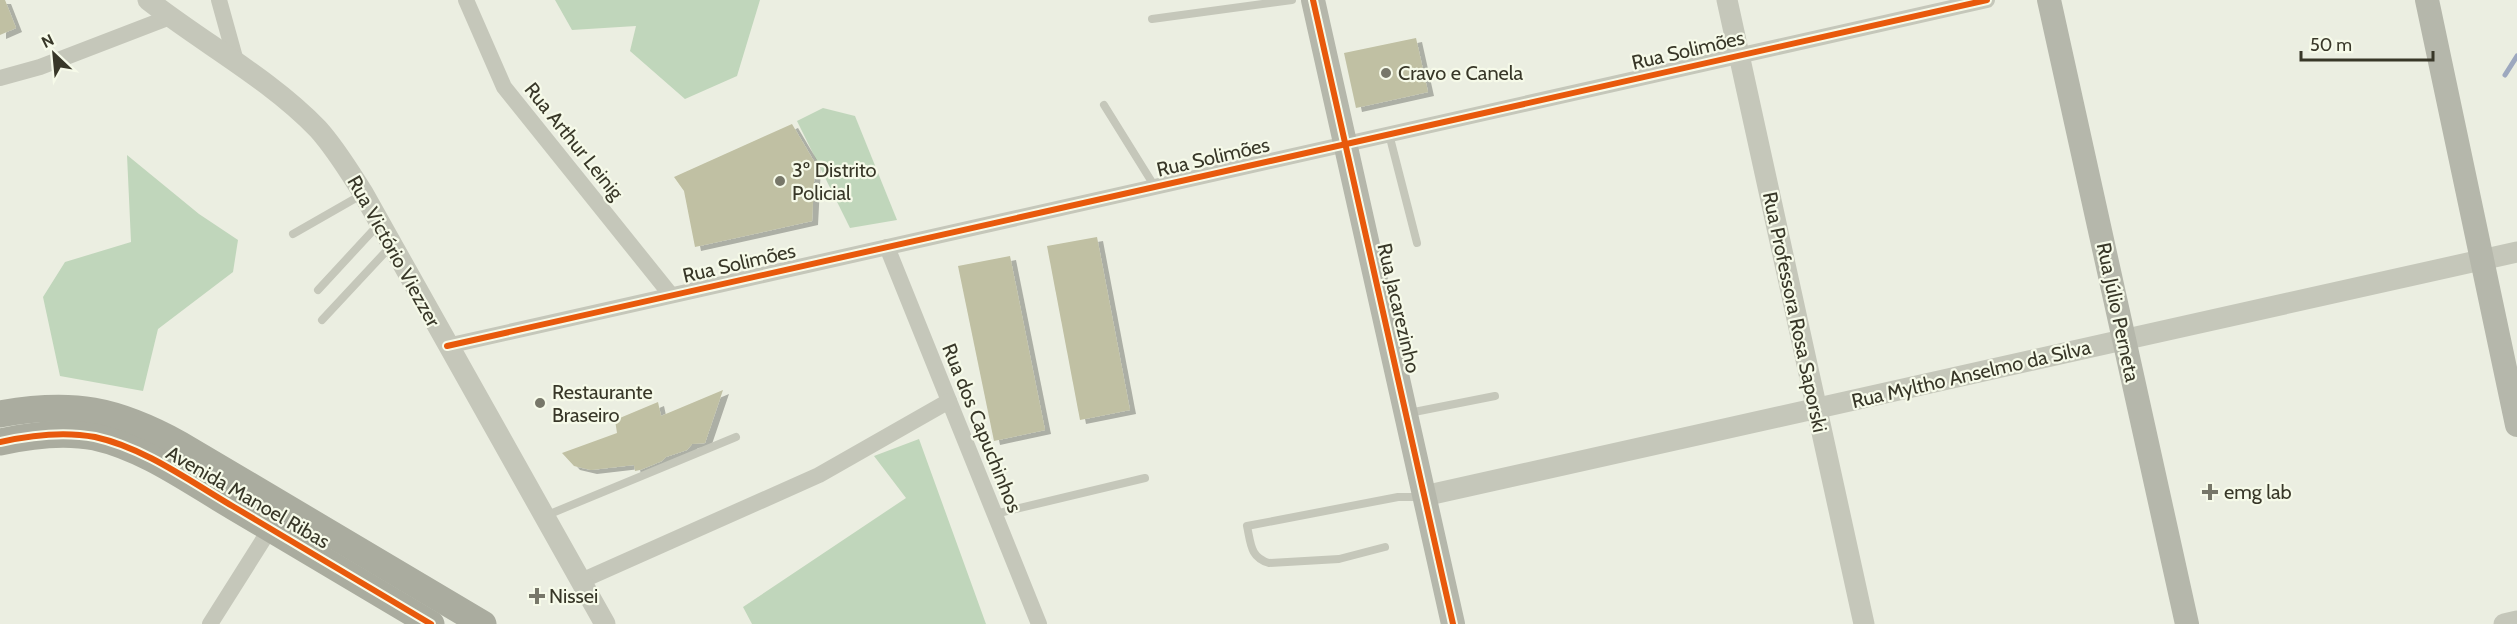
<svg xmlns="http://www.w3.org/2000/svg" width="2517" height="624" viewBox="0 0 2517 624" font-family="Cabin,sans-serif">
  <style>
    .green { fill: #c0d6bb }
    .lines { fill: none; stroke-linecap: round; stroke-linejoin: round }
    .stream { stroke: #9da8bf; stroke-width: 5 }
    .building { fill: #c0c0a3; filter: url(#shadow) }
    .service { stroke: #c5c7ba; stroke-width: 8 }
    .minor { stroke: #c5c7ba; stroke-width: 16 }
    .tertiary { stroke: #c5c7ba; stroke-width: 21 }
    .secondary { stroke: #b5b7ab; stroke-width: 24 }
    .primary { stroke: #aaac9f; stroke-width: 27 }
    .cycleway-casing { stroke: #f6fae9; stroke-width: 10 }
    .cycleway { stroke: #e8590c; stroke-width: 6 }
    .poi-dot { fill: #777769; stroke: #f6fae9; stroke-width: 2 }
    .labels { text-anchor: middle; dominant-baseline: central; stroke-width: 4.5; stroke-linejoin: round; paint-order: stroke }
    .street-label { font-size: 20px; fill: #383728; stroke: #f6fae9 }
    .poi-label { font-size: 20px; fill: #383728; stroke: #f6fae9; text-anchor: start }
  </style>
  <defs>
    <filter id="shadow"><feDropShadow dx="6" dy="4" stdDeviation="0" flood-color="#0004"/></filter>
  </defs>
  <rect width="100%" height="100%" fill="#ebeee1"/>
  <g class="green">
    <polygon points="555,0 760,0 737,76 685,99 630,51 636,26 572,30"/>
    <polygon points="823,108 855,116 897,220 850,228 797,121"/>
    <polygon points="127,155 199,214 238,240 233,272 158,329 143,391 60,376 43,297 65,262 131,242"/>
    <polygon points="919,439 986,624 752,624 743,607 906,498 874,456"/>
  </g>
  <g class="lines">
    <polyline class="stream" points="2505,75 2517,56"/>
  </g>
  <g class="building">
    <polygon points="0,0 5,0 16,28 0,35"/>
    <polygon points="1416,38 1428,92 1356,108 1344,53"/>
    <polygon points="792,124 815,163 812,221 695,247 684,191 674,177"/>
    <polygon points="1097,237 1130,410 1080,420 1047,246"/>
    <polygon points="1010,256 1045,430 994,441 958,266"/>
    <polygon points="723,390 705,443 692,444 687,450 666,457 662,461 640,470 635,471 634,465 591,470 574,466 562,453 617,433 615,420 658,402 661,416"/>
  </g>
  <g class="lines">
    <g class="service">
      <polyline points="1152,19 1292,0"/>
      <polyline points="1104,105 1155,187"/>
      <polyline points="1389,134 1417,243"/>
      <polyline points="293,234 363,194"/>
      <polyline points="318,290 379,224"/>
      <polyline points="322,320 391,246"/>
      <polyline points="1409,413 1495,396"/>
      <polyline points="995,514 1145,478"/>
      <polyline points="545,516 736,437"/>
      <path d="M1385,547L1339,559L1269,563C1250,557 1251,544 1247,526L1398,497H1421"/>
    </g>
    <g class="minor">
      <polyline points="219,0 237,65"/>
      <polyline points="466,0 504,87 671,295"/>
      <polyline points="0,78 40,67 170,17"/>
      <polyline points="887,247 1039,624"/>
      <polyline points="447,346 1987,0"/>
      <polyline points="581,581 819,475 949,401"/>
      <polyline points="210,624 270,529"/>
    </g>
    <g class="tertiary">
      <path d="M148,0C203,43 270,79 318,129C336,149 349,171 363,193L605,624"/>
      <polyline points="1727,0 1864,624"/>
      <polyline points="1424,496 2517,252"/>
      <polyline points="2504,624 2517,621"/>
    </g>
    <g class="secondary">
      <polyline points="1313,0 1453,624"/>
      <polyline points="2049,0 2187,624"/>
      <polyline points="2427,0 2517,425"/>
    </g>
    <g class="primary">
      <path d="M0,414C73,401 116,409 181,445L483,624"/>
      <path d="M0,442C31,435 64,431 95,437C145,448 191,482 234,507C299,546 365,585 431,624"/>
    </g>
    <g class="cycleway-casing">
      <g id="cycleway">
        <polyline points="1313,0 1453,624"/>
        <polyline points="447,346 1987,0"/>
        <path d="M0,442C31,435 64,431 95,437C145,448 191,482 234,507C299,546 365,585 431,624"/>
      </g>
    </g>
    <use href="#cycleway" class="cycleway"/>
  </g>
  <g class="poi-dot">
    <circle cx="1386" cy="73" r="6"/>
    <circle cx="780" cy="181" r="6"/>
    <circle cx="540" cy="403" r="6"/>
    <path d="M2207 483h6v6h6v6h-6v6h-6v-6h-6v-6h6z"/>
    <path d="M534 587h6v6h6v6h-6v6h-6v-6h-6v-6h6z"/>
  </g>
  <g class="labels">
    <g class="street-label">
      <text transform="translate(1688 50) rotate(-13)">Rua Solimões</text>
      <text transform="translate(574 141) rotate(51)">Rua Arthur Leinig</text>
      <text transform="translate(1213 157) rotate(-13)">Rua Solimões</text>
      <text transform="translate(394 251) rotate(61)">Rua Victório Viezzer</text>
      <text transform="translate(739 263) rotate(-13)">Rua Solimões</text>
      <text transform="translate(1399 308) rotate(77)">Rua Jacarezinho</text>
      <text transform="translate(1795 312) rotate(78)">Rua Professora Rosa Saporski</text>
      <text transform="translate(2118 312) rotate(78)">Rua Júlio Perneta</text>
      <text transform="translate(1971 374) rotate(-13)">Rua Myltho Anselmo da Silva</text>
      <text transform="translate(982 428) rotate(68)">Rua dos Capuchinhos</text>
      <text transform="translate(248 497) rotate(30)">Avenida Manoel Ribas</text>
    </g>
    <g class="poi-label">
      <text x="1398" y="73">Cravo e Canela</text>
      <text x="792" y="170">3º Distrito<tspan x="792" dy="23">Policial</tspan></text>
      <text x="552" y="392">Restaurante<tspan x="552" dy="23">Braseiro</tspan></text>
      <text x="2224" y="492">emg lab</text>
      <text x="549" y="596">Nissei</text>
    </g>
  </g>
  <g transform="translate(54 54) rotate(334)" stroke="#f6fae9" stroke-width="4.5" paint-order="stroke">
  <path d="M0-4.5L10 22L0 15L-10 22Z" fill="#383728"/>
  <text y="-9" font-size="16" font-weight="bold" text-anchor="middle" fill="#383728">N</text>
  </g>
  <path d="M2301 51v9h132v-9" fill="none" stroke="#383728" stroke-width="3"/>
  <text x="2310" y="51" font-size="18" fill="#383728" stroke="#f6fae9" stroke-width="4.5" paint-order="stroke">50 m</text>
</svg>
